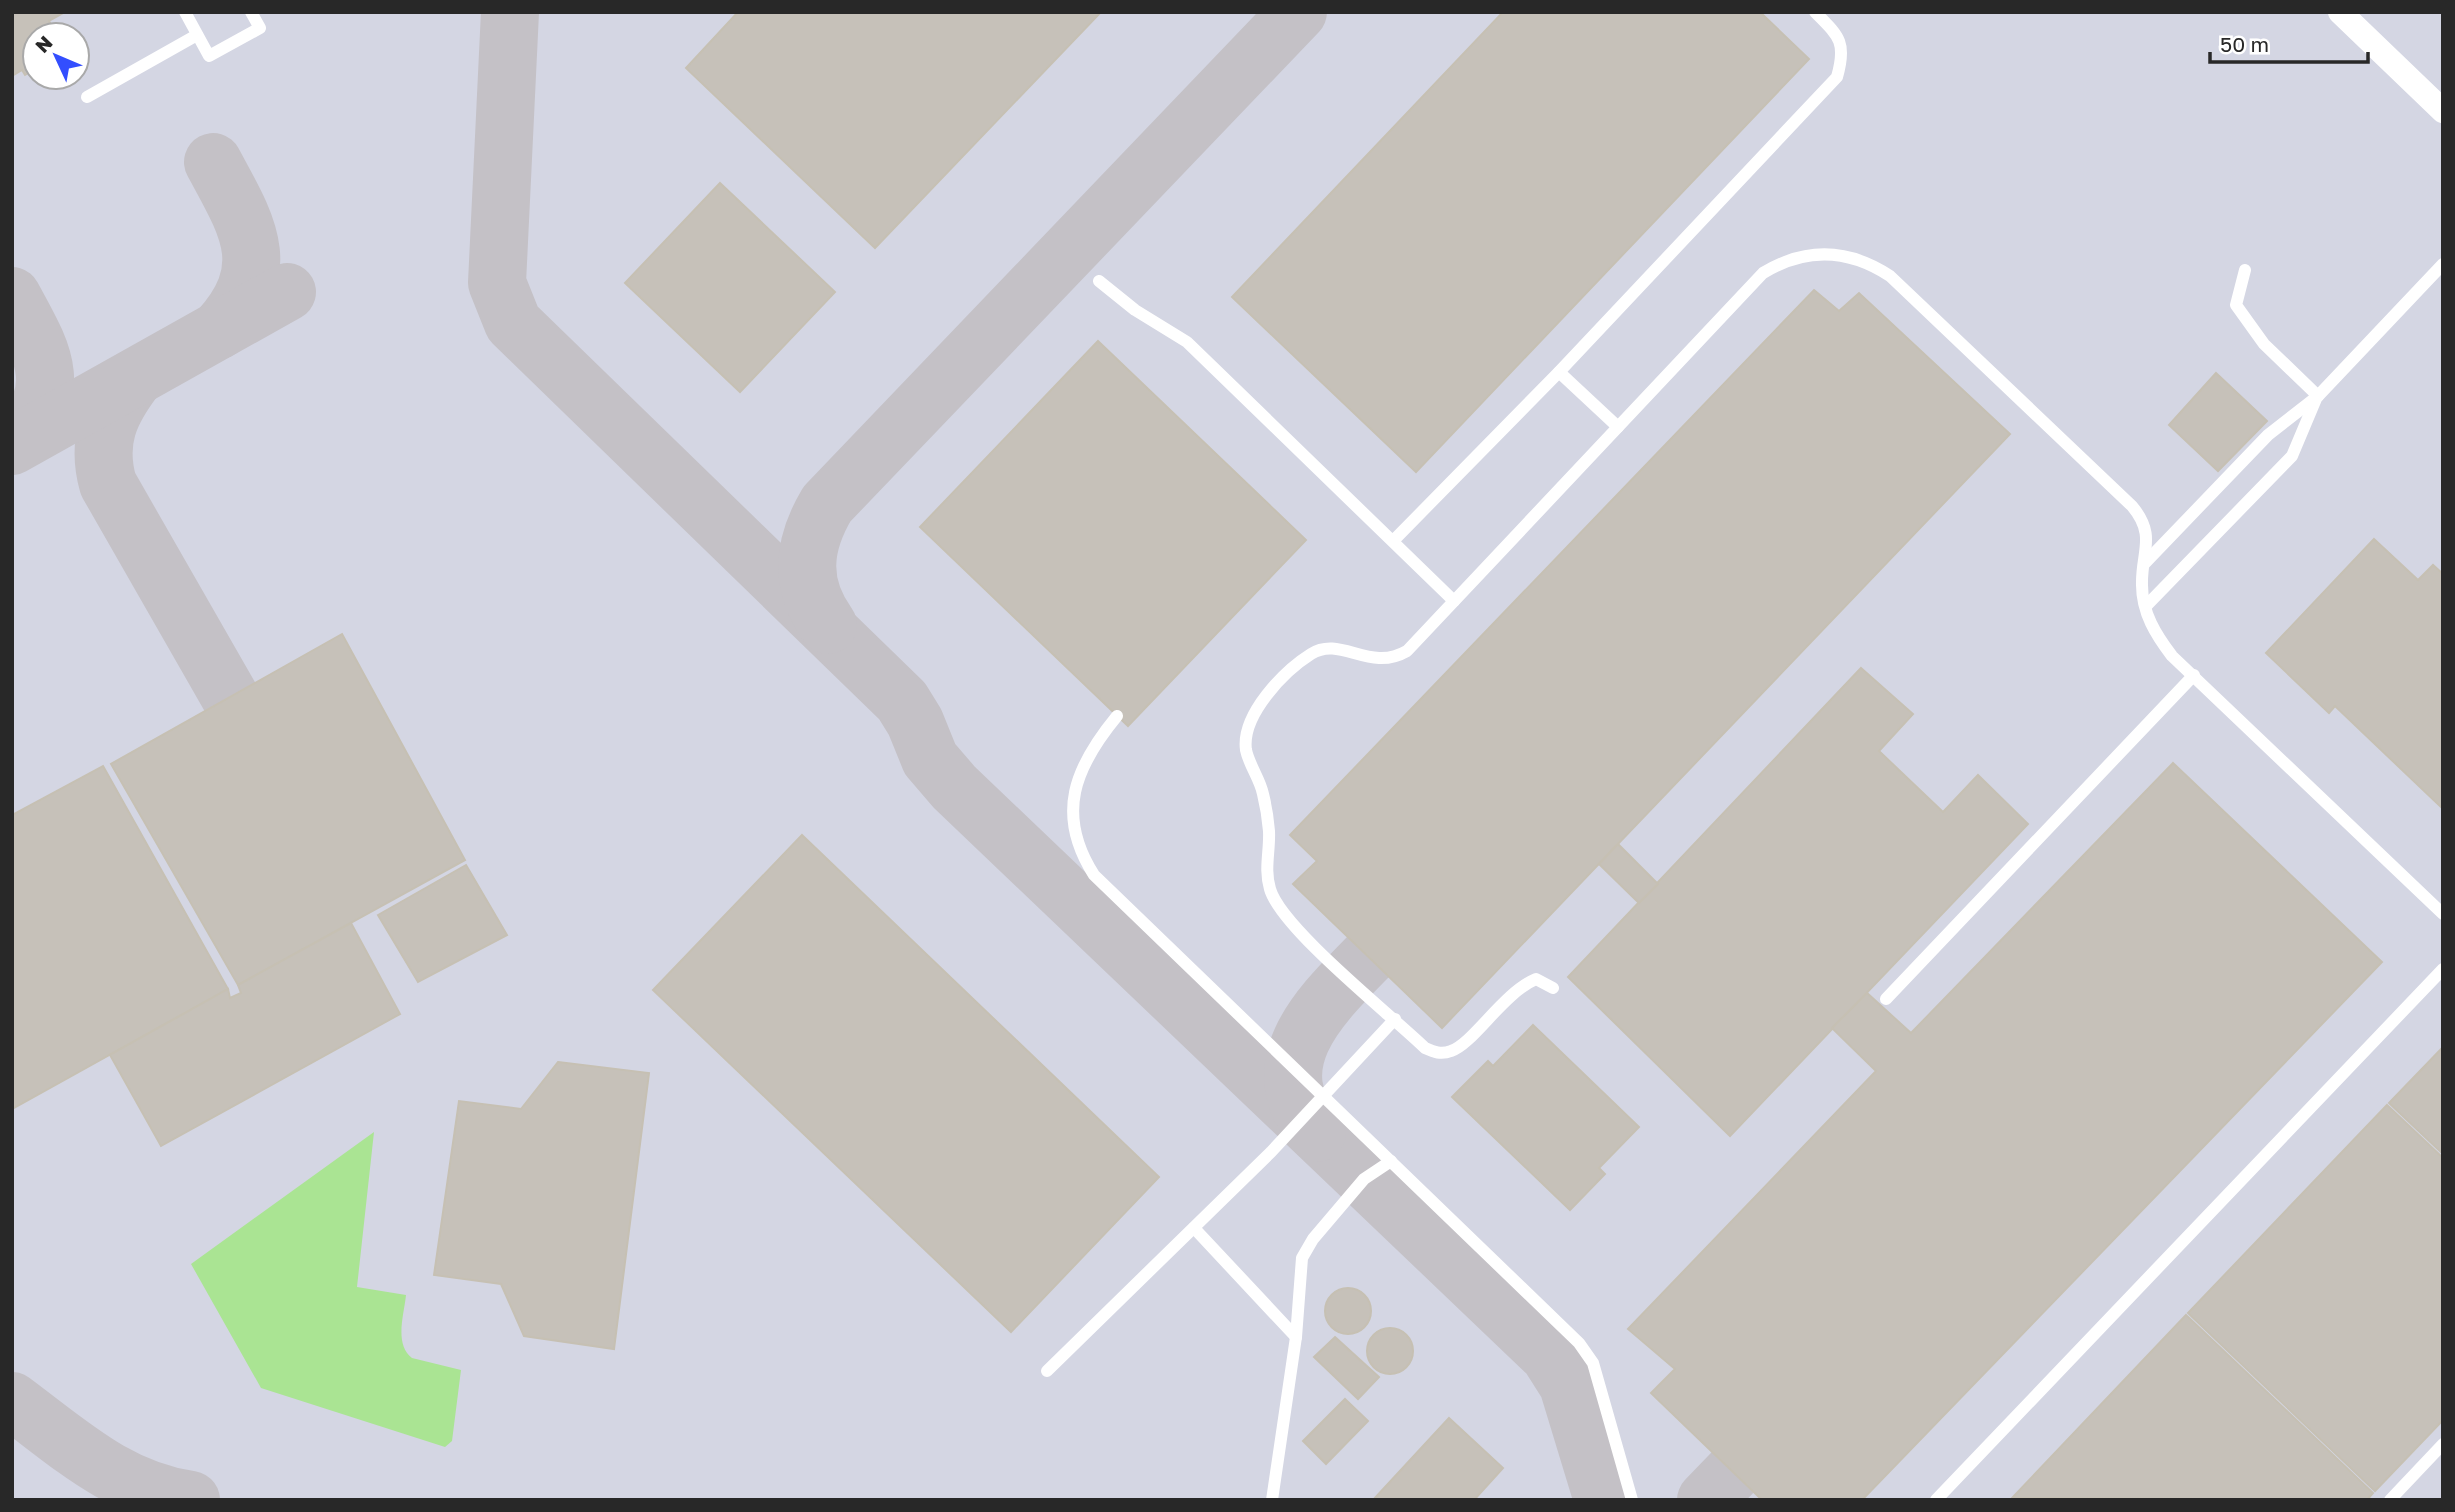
<svg xmlns="http://www.w3.org/2000/svg" width="2455" height="1512" viewBox="0 0 2455 1512" font-family="'Golos Text',sans-serif">
  <style>
    .airport { fill: #d4d6e3; fill-rule: evenodd }
    .green { fill: #aae493 }
    .lines { fill: none; stroke-linecap: round; stroke-linejoin: round }
    .taxiway { stroke: #c4c1c6; stroke-width: 58 }
    .building { fill: #c6c1b9; stroke: #c6c0b3; stroke-width: 2 }
    .lane { stroke: #fff; stroke-width: 12 }
    .street { stroke: #fff; stroke-width: 24 }
  </style>
  <rect width="100%" height="100%" fill="#ebe4d9"/>
  <path class="airport" d="M12,12H2443V1500H12ZM35,35H77V77H35Z"/>
  <path class="green" d="M374,1132L357,1287L406,1295C404,1315 394,1344 412,1358L461,1370L452,1441L445,1447L261,1388L191,1264Z"/>
  <g class="lines">
    <g class="taxiway">
      <polyline points="510,12 497,283 513,323 902,701 915,722 930,759 954,787 1549,1355 1568,1385 1603,1500"/>
      <path d="M213,162C247,225 276,267 219,330"/>
      <path d="M12,296C44,355 65,385 16,443"/>
      <path d="M135,378C109,412 96,441 108,484L230,697"/>
      <polyline points="12,446 287,292"/>
      <path d="M828,625C799,585 802,546 827,504L1298,12"/>
      <path d="M1317,1133C1258,1064 1321,1005 1368,957"/>
      <path d="M12,1401C70,1444 117,1489 191,1500"/>
      <polyline points="1706,1500 1733,1472"/>
    </g>
  </g>
  <g class="building">
    <polygon points="12,12 65,12 49,21 57,35 35,35 35,69 25,75 22,70 12,76"/>
    <polygon points="738,12 1101,12 875,248 686,68"/>
    <polygon points="1503,12 1760,12 1809,59 1416,472 1232,297"/>
    <polygon points="720,183 835,292 740,392 625,283"/>
    <polygon points="1814,290 1839,311 1859,293 2010,434 1442,1028 1293,884 1317,861 1290,835"/>
    <polygon points="1098,341 1306,540 1128,726 920,527"/>
    <polygon points="2216,373 2267,421 2218,471 2169,425"/>
    <polygon points="2374,539 2418,580 2433,565 2443,574 2443,809 2335,706 2329,713 2266,653"/>
    <polygon points="342,634 465,860 238,985 111,764"/>
    <polygon points="1861,668 1913,714 1879,751 1943,812 1978,775 2028,824 1730,1136 1568,977"/>
    <polygon points="2173,763 2382,962 1862,1500 1762,1500 1651,1393 1675,1369 1628,1329 1876,1071 1832,1028 1867,993 1911,1033"/>
    <polygon points="103,766 228,989 12,1109 12,815"/>
    <polygon points="802,835 1159,1177 1011,1332 653,990"/>
    <polygon points="1618,844 1658,884 1639,903 1599,864"/>
    <polygon points="466,865 507,935 418,982 378,915"/>
    <polygon points="351,923 400,1014 161,1146 110,1055 228,989 230,998 241,993 238,985"/>
    <polygon points="1533,1025 1639,1127 1599,1168 1605,1174 1570,1210 1452,1097 1488,1061 1493,1066"/>
    <polygon points="2443,1047 2443,1154 2389,1103"/>
    <polygon points="558,1062 649,1073 614,1349 524,1336 501,1284 434,1275 459,1101 521,1109"/>
    <polygon points="2387,1105 2443,1158 2443,1420 2375,1491 2188,1313"/>
    <circle cx="1348" cy="1311" r="23"/>
    <polygon points="2186,1315 2373,1493 2367,1500 2012,1498"/>
    <circle cx="1390" cy="1351" r="23"/>
    <polygon points="1335,1337 1379,1377 1358,1399 1314,1357"/>
    <polygon points="1345,1399 1368,1421 1326,1464 1303,1441"/>
    <polygon points="1449,1418 1503,1468 1474,1500 1373,1500"/>
  </g>
  <g class="lines">
    <g class="lane">
      <polyline points="185,12 209,56 260,28 251,12"/>
      <polyline points="87,97 197,35"/>
      <polyline points="2245,270 2236,305 2264,344 2318,396"/>
      <polyline points="1099,281 1135,310 1187,342 1454,601"/>
      <polyline points="1559,372 1618,427"/>
      <path d="M1394,540L1559,372L1837,77C1847,42 1839,36 1815,12"/>
      <polyline points="2144,564 2268,435 2318,396 2443,264"/>
      <polyline points="2146,606 2292,456 2316,399"/>
      <path d="M1117,716C1075,767 1055,814 1094,875L1579,1343L1593,1363L1632,1500"/>
      <path d="M1553,988L1536,979C1503,993 1473,1044 1451,1051C1441,1055 1434,1052 1425,1048C1391,1015 1281,928 1270,889C1264,869 1270,851 1269,831C1268,819 1266,806 1263,794C1260,779 1249,765 1246,750C1241,715 1284,671 1311,654C1341,635 1369,673 1407,651L1763,273C1806,247 1849,249 1890,276L2132,506C2157,536 2141,552 2142,585C2142,613 2156,635 2172,656L2443,914"/>
      <polyline points="1886,999 2194,675"/>
      <polyline points="1194,1228 1296,1337"/>
      <polyline points="1047,1371 1271,1152 1395,1019"/>
      <polyline points="1272,1500 1296,1337 1302,1258 1313,1239 1364,1179 1391,1161"/>
      <polyline points="1936,1500 2443,969"/>
      <polyline points="2390,1500 2443,1444"/>
    </g>
    <polyline class="street" points="2340,12 2443,111"/>
  </g>
  <rect width="2455" height="1512" fill="none" stroke="#282828" stroke-width="28"/>
  <g transform="translate(56 56) rotate(314)"><circle r="33" fill="#ffffff" stroke="#a9a9a9" stroke-width="2"/>
  <path d="M0-5L12 26L0 18L-12 26Z" fill="#334efe"/>
  <text y="-10" font-size="19" font-weight="bold" text-anchor="middle" fill="#282828">N</text>
  </g>
  <path d="M2210 52v10h158v-10" fill="none" stroke="#282828" stroke-width="3.5"/>
  <text x="2220" y="52" font-size="21" fill="#282828" stroke="#ffffff" stroke-width="5" paint-order="stroke">50 m</text>
</svg>
